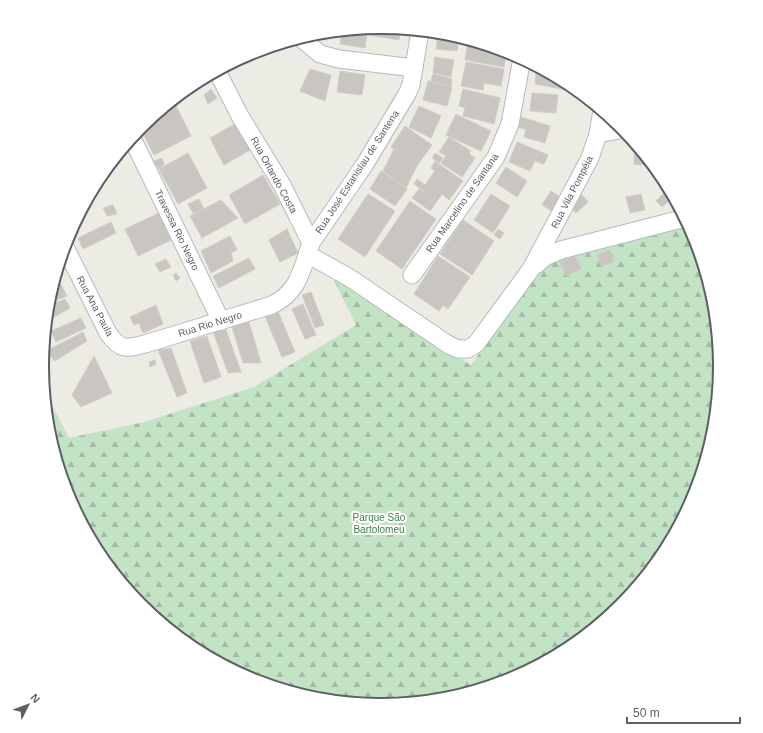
<svg xmlns="http://www.w3.org/2000/svg" width="763" height="733" viewBox="0 0 763 733" font-family="Arial,sans-serif">
  <style>
    .forest { fill: url(#forest-firs) }
    .building { fill: #c9c6c1; stroke: #d1cec3 }
    .lines { fill: none; stroke-linecap: round; stroke-linejoin: round }
    .minor-casing { stroke: #b6b9bd; stroke-width: 19 }
    .minor { stroke: #fff; stroke-width: 17 }
    .labels { text-anchor: middle; dominant-baseline: central; stroke-width: 4; stroke-linejoin: round; paint-order: stroke }
    .street-label { font-size: 10px; fill: #5c5f63; stroke: #fff }
    .park-label { font-size: 10px; fill: #3d8144; stroke: #fff }
    .rim { fill: none; stroke: #5c5f63; stroke-width: 2 }
  </style>
  <defs>
    <pattern id="forest-firs" width="22" height="20" patternUnits="userSpaceOnUse"><rect width="22" height="20" fill="#c3e3c5"/><path d="M5 1l3.5 6h-7zM16 11l3.5 6h-7z" fill="#a2bba4"/></pattern>
  </defs>
  <rect width="100%" height="100%" fill="#edece4"/>
  <path class="forest" d="M686,220C709,263 719,316 721,365C721,378 718,393 717,406C711,470 684,531 643,580C636,589 629,599 620,608C476,733 248,733 121,581C100,556 80,526 67,495C60,477 52,451 48,432C46,418 46,404 44,390L69,438L144,422L254,387L356,325L331,274L354,287L471,365L536,273L545,263Z"/>
  <g class="building">
    <polygon points="382,27 400,29 399,40 369,35 371,28"/>
    <polygon points="368,28 365,48 340,44 342,31 356,32 356,30"/>
    <polygon points="438,33 451,35 451,38 459,39 457,51 436,49"/>
    <polygon points="468,40 507,51 504,67 465,60"/>
    <polygon points="435,57 454,60 451,77 433,73"/>
    <polygon points="466,62 504,69 501,86 484,83 483,90 461,86"/>
    <polygon points="537,67 559,79 559,81 568,83 567,90 535,84"/>
    <polygon points="310,69 331,75 325,101 300,91"/>
    <polygon points="340,71 365,75 362,95 337,92"/>
    <polygon points="433,74 452,79 451,86 431,81"/>
    <polygon points="208,76 210,81 177,98 193,84"/>
    <polygon points="428,81 452,87 447,106 423,100"/>
    <polygon points="574,87 583,95 573,94"/>
    <polygon points="211,89 217,98 208,104 204,95"/>
    <polygon points="463,89 500,98 494,124 463,116 465,108 459,106"/>
    <polygon points="532,93 558,95 556,113 530,111"/>
    <polygon points="173,100 191,136 154,155 140,128"/>
    <polygon points="419,106 441,116 431,138 409,127"/>
    <polygon points="456,114 491,131 481,151 446,135"/>
    <polygon points="521,117 550,126 545,143 524,137 526,130 518,127"/>
    <polygon points="235,124 250,150 224,165 210,138"/>
    <polygon points="405,126 432,145 417,166 391,147"/>
    <polygon points="449,137 471,151 469,154 475,158 462,177 441,163 446,156 439,152"/>
    <polygon points="517,142 539,151 530,171 509,162"/>
    <polygon points="635,143 654,166 634,164"/>
    <polygon points="394,149 417,166 406,188 383,171"/>
    <polygon points="539,151 548,155 544,164 535,161"/>
    <polygon points="188,153 207,188 178,204 159,169"/>
    <polygon points="435,153 443,158 439,163 432,158"/>
    <polygon points="162,158 164,164 159,169 154,161"/>
    <polygon points="435,161 463,181 449,200 442,194 430,211 412,198 419,189 428,194 414,184 417,179 425,185 435,171 431,168"/>
    <polygon points="506,167 527,181 517,197 496,183"/>
    <polygon points="381,171 407,189 395,206 370,189"/>
    <polygon points="658,171 664,178 666,183 660,185 655,172"/>
    <polygon points="263,175 280,204 245,224 229,195"/>
    <polygon points="551,191 562,198 554,212 542,205"/>
    <polygon points="665,192 671,199 662,207 656,201"/>
    <polygon points="368,194 395,211 365,257 338,239"/>
    <polygon points="491,194 510,206 493,233 474,220"/>
    <polygon points="581,194 588,202 576,213 569,205"/>
    <polygon points="641,194 645,210 630,213 626,197"/>
    <polygon points="199,199 204,209 193,213 188,204"/>
    <polygon points="221,200 238,218 202,238 190,216"/>
    <polygon points="410,201 436,219 402,269 376,251"/>
    <polygon points="113,205 117,214 107,216 103,208"/>
    <polygon points="159,213 171,240 138,256 125,229"/>
    <polygon points="463,220 494,241 472,275 440,254"/>
    <polygon points="111,222 116,233 83,249 78,238"/>
    <polygon points="287,229 298,253 280,262 269,240"/>
    <polygon points="498,229 504,233 500,239 494,235"/>
    <polygon points="230,236 237,250 231,253 233,261 211,273 201,251"/>
    <polygon points="609,250 614,262 601,266 597,255"/>
    <polygon points="575,255 581,269 566,276 560,262"/>
    <polygon points="438,256 470,277 448,309 443,305 439,311 414,294"/>
    <polygon points="249,258 255,269 219,288 213,276"/>
    <polygon points="166,259 171,267 160,272 155,264"/>
    <polygon points="176,273 180,278 176,281 173,275"/>
    <polygon points="60,283 67,296 48,303 53,286"/>
    <polygon points="311,292 324,325 315,328 302,295"/>
    <polygon points="65,299 70,308 47,321 48,306"/>
    <polygon points="303,304 316,335 305,339 292,309"/>
    <polygon points="156,305 163,324 143,333 139,323 134,325 130,317"/>
    <polygon points="277,309 295,352 282,357 264,314"/>
    <polygon points="81,318 86,328 56,342 51,331"/>
    <polygon points="249,322 261,363 243,363 232,327"/>
    <polygon points="225,327 241,372 228,373 213,331"/>
    <polygon points="83,332 87,341 55,361 46,351"/>
    <polygon points="207,336 221,377 204,383 190,341"/>
    <polygon points="171,348 187,393 177,397 158,350"/>
    <polygon points="94,356 112,393 81,407 72,395"/>
    <polygon points="155,360 156,364 150,367 149,362"/>
  </g>
  <g class="lines">
    <g class="minor-casing">
      <g id="minor">
        <polyline points="301,38 320,54 339,59 414,68"/>
        <polyline points="598,134 624,129"/>
        <polyline points="132,138 221,321"/>
        <polyline points="311,243 365,164 407,94 411,85 420,31"/>
        <path d="M65,247L108,333C120,350 125,349 145,344L272,305C299,292 302,269 311,243L282,185L240,116L217,71"/>
        <polyline points="307,254 350,278 449,345 458,349 468,349 476,344 531,269 590,158 598,134 602,110"/>
        <polyline points="536,265 545,257 561,250 685,218"/>
        <polyline points="412,275 496,157 510,124 522,58"/>
      </g>
    </g>
    <use href="#minor" class="minor"/>
  </g>
  <g class="labels">
    <g class="street-label">
      <text transform="translate(357 172) rotate(-57)">Rua José Estanislau de Santena</text>
      <text transform="translate(274 175) rotate(61)">Rua Orlando Costa</text>
      <text transform="translate(572 192) rotate(-63)">Rua Vila Pompéia</text>
      <text transform="translate(462 203) rotate(-55)">Rua Marcelino de Santana</text>
      <text transform="translate(177 230) rotate(64)">Travessa Rio Negro</text>
      <text transform="translate(95 306) rotate(62)">Rua Ana Paula</text>
      <text transform="translate(210 324) rotate(-17)">Rua Rio Negro</text>
    </g>
    <g class="park-label">
      <text x="379" y="517">Parque São<tspan x="379" dy="12">Bartolomeu</tspan></text>
    </g>
  </g>
  <path d="M0 0H763V733H0ZM49 366a332 332 0 1 1 664 0a332 332 0 1 1-664 0Z" fill="#fff" fill-rule="evenodd"/>
  <path class="rim" d="M49 366a332 332 0 1 1 664 0a332 332 0 1 1-664 0Z"/>
  <g transform="translate(28 705) rotate(48)" stroke="#ffffff" stroke-width="3" paint-order="stroke">
  <path d="M0-3L7 15L0 10L-7 15Z" fill="#5c5f63"/>
  <text y="-6" font-size="11" font-weight="bold" text-anchor="middle" fill="#5c5f63">N</text>
  </g>
  <path d="M627 717v6h113v-6" fill="none" stroke="#5c5f63" stroke-width="2"/>
  <text x="633" y="717" font-size="12" fill="#5c5f63" stroke="#ffffff" stroke-width="3" paint-order="stroke">50 m</text>
</svg>
